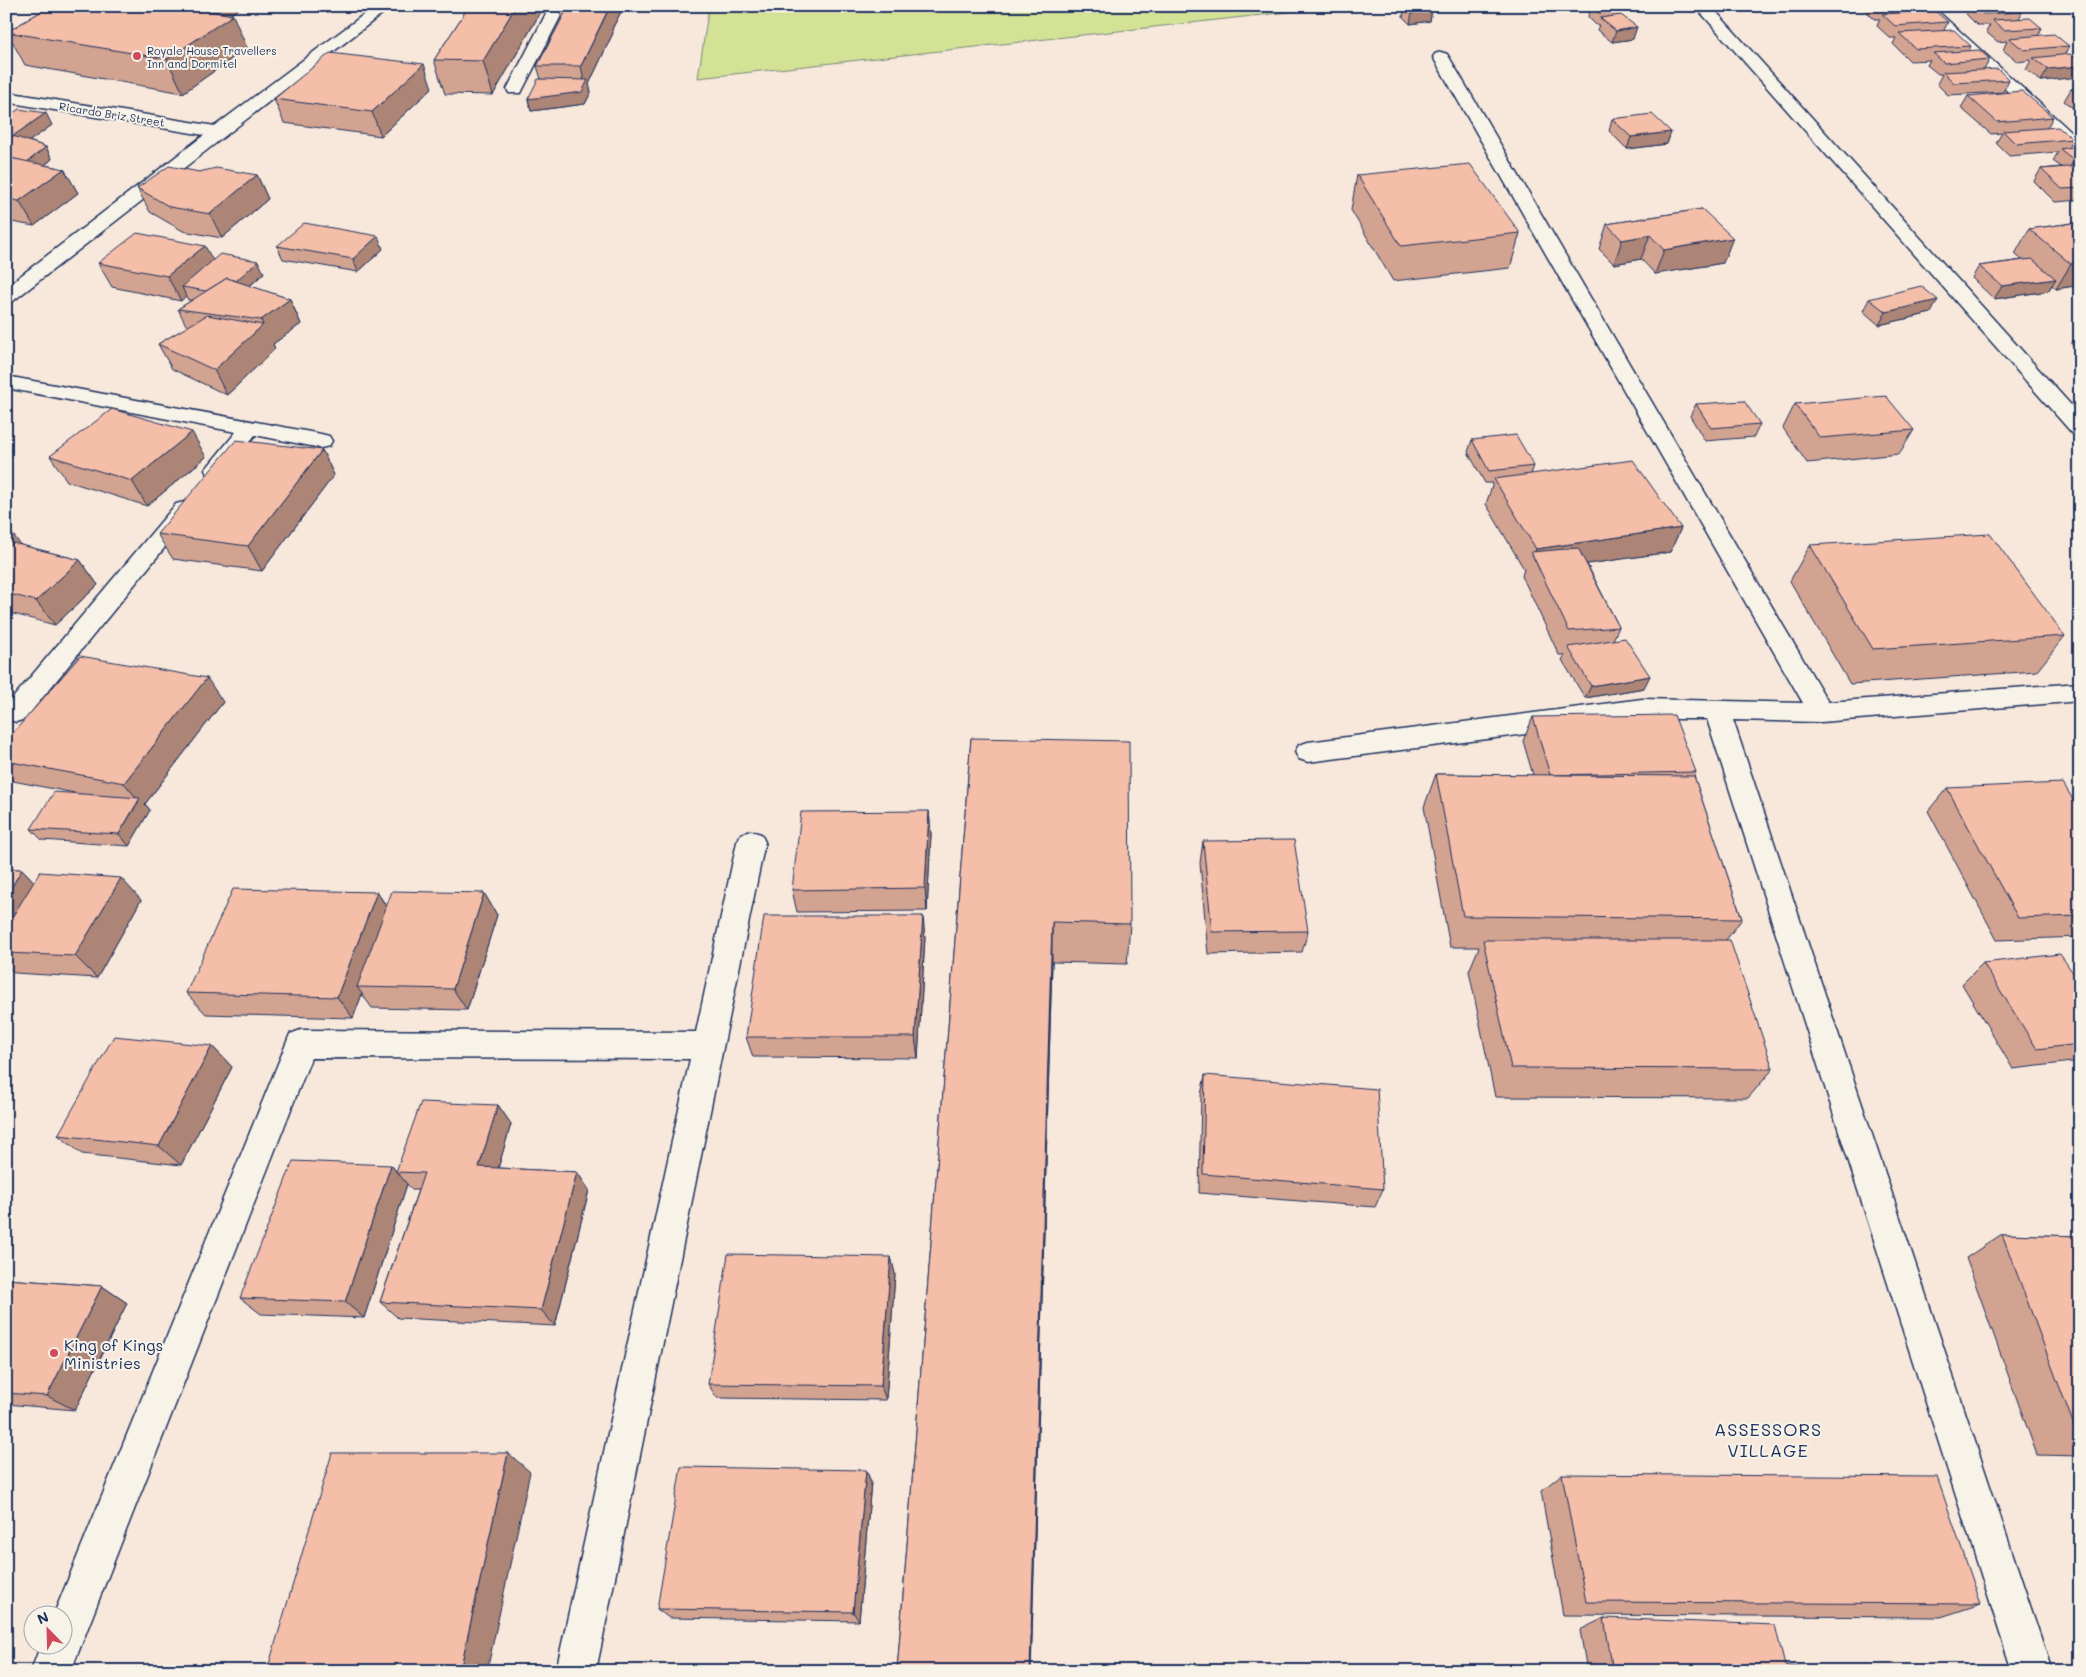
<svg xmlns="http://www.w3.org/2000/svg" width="2086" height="1677" viewBox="0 0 2086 1677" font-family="Mali,sans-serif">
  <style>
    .green { fill: #d3e295; stroke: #77887a }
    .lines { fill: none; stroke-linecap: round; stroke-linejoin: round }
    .service-casing { stroke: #1b2f5e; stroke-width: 3 }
    .minor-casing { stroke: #1b2f5e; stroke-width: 3 }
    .service { fill: #f7f3e8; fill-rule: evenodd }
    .minor { fill: #f7f3e8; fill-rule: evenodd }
    .wall { fill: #d3a391; stroke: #1b2f5e }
    .shaded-wall { fill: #ac8576; stroke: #1b2f5e }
    .building { fill: #f5bea9; stroke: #1b2f5e }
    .poi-dot { fill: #d1495b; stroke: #f7f3e8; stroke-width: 2 }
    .labels { text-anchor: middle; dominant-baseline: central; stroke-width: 4; stroke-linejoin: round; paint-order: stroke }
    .far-poi-label { font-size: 11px; fill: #1b2f5e; stroke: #f7f3e8; text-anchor: start }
    .far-street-label { font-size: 11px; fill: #1b2f5e; stroke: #f7f3e8 }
    .near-poi-label { font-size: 16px; fill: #1b2f5e; stroke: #f7f3e8; text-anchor: start }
    .near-neighbourhood-label { font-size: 18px; letter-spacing: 1px; fill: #1b2f5e; stroke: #f7f3e8 }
  </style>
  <rect width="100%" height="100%" fill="#f7e8db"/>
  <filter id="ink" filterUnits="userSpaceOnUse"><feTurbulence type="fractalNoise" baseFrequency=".02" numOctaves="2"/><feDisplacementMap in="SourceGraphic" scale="10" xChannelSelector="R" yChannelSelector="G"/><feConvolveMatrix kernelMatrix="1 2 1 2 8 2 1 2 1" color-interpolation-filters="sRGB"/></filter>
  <g filter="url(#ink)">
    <polygon class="green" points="709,6 1342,6 698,78"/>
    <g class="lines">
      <g class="service-casing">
        <polygon id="service" points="550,6 566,6 523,89 521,93 509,93 507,89"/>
      </g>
      <g class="minor-casing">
        <g id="minor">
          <polygon points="375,6 392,6 13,301 6,303 6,287 204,135 6,102 6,92 215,126"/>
          <polygon points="1695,6 1711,6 2080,415 2080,435 2072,433"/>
          <polygon points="1916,6 1932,6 2079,139 2079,147 2073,148 2067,147"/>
          <polygon points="1441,52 1447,54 1449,57 1828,702 2080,683 2080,701 1821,722 1733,720 2052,1671 2012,1671 1707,719 1642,719 1308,762 1299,759 1295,752 1299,745 1308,742 1642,699 1803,703 1433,57 1435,54"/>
          <polygon points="6,376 321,434 329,436 332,441 329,446 321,448 255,435 224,475 216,477 208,475 205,470 236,432 6,388"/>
          <polygon points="184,502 192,504 195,509 192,514 25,719 16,722 7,719 7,705 176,504"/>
          <polygon points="751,831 761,834 765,842 596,1671 556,1671 690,1059 311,1058 71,1671 31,1671 41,1644 62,1644 62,1614 54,1614 290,1034 301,1030 696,1032 737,842 741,834"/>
        </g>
      </g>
      <use href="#service" class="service"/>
      <use href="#minor" class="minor"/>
    </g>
    <g class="wall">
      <polygon points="50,6 242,6 230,15 247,48 183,93 25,65 7,32"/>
      <polygon points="469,6 544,6 493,95 445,94 434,60"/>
      <polygon points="559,6 624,6 612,29 613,33 589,84 591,92 585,104 531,111 528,99 541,79 537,66 562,19"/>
      <polygon points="1405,6 1432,9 1430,21 1410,24 1403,17"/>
      <polygon points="1578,6 1615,6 1621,11 1620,15 1633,39 1612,42 1597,30 1599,25 1596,25 1588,17 1590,10 1582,10"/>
      <polygon points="1867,6 1925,6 1922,12 1948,22 1944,30 1971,46 1969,51 1990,59 1984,70 2009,80 2003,92 1948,95 1937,84 1942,74 1938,74 1927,65 1930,60 1910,61 1893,44 1896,38 1890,38 1877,26 1880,19 1874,19 1865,10"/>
      <polygon points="1954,6 2016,6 2022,12 2019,19 2042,28 2038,36 2069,46 2065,54 2080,60 2080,76 2041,81 2026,70 2031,60 2018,62 2003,50 2007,41 1998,42 1986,32 1990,25 1977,25 1965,13 1967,9 1959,10"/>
      <polygon points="432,88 381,136 284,123 274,99"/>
      <polygon points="2080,88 2080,114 2064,101 2071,89"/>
      <polygon points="1968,96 2053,117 2047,128 2073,139 2068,148 2080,146 2080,200 2055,202 2034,181 2041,169 2061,167 2053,161 2058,152 2009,156 1996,143 2002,133 1991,134 1961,108"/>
      <polygon points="6,111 9,116 52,125 29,141 46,147 52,159 45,165 64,169 78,193 34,226 6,221"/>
      <polygon points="1612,119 1671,132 1667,144 1627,149 1609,131"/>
      <polygon points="199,172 257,175 268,199 222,238 183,231 150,212 137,188"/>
      <polygon points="1357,175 1520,233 1510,268 1393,281 1351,210"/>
      <polygon points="1702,209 1723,263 1655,274 1641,259 1614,264 1599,249 1607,224"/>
      <polygon points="2080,222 2080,285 2056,289 2052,285 2048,291 1994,299 1972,278 1979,266 2022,260 2015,254 2029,229"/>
      <polygon points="277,246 383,249 358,272 283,259"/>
      <polygon points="213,260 264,273 250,286 290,299 301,324 273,344 275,349 227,395 172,369 158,344 187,327 178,309 192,300 188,300 186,296 181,301 112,287 98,263"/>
      <polygon points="1869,299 1931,313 1879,325 1863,311"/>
      <polygon points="2080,331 2080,351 2071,344"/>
      <polygon points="1696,404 1760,424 1754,437 1705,441 1690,416"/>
      <polygon points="1795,404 1914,430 1899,454 1807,463 1783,428"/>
      <polygon points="1472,440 1534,466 1531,474 1681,528 1670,552 1587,564 1619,627 1613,640 1644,688 1585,698 1562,660 1565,655 1559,655 1522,576 1524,569 1486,504 1493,483 1485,483 1468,452"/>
      <polygon points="322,450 334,475 262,571 173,559 157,534"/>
      <polygon points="50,456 206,457 147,506 67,481"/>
      <polygon points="6,531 21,545 80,560 98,585 55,625 6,612"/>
      <polygon points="1810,545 2065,636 2037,671 1850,684 1790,581"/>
      <polygon points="223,702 145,804 150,810 129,846 42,840 31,829 80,794 13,781 6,774 6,741"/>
      <polygon points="1533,717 1696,772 1694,776 1742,919 1726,940 1773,1069 1748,1098 1495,1097 1469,971 1479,947 1450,947 1424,807 1436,774 1533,775 1523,741"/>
      <polygon points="971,738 1130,924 1127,964 1052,962 1031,1671 897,1671"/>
      <polygon points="1947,788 2080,811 2080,937 1997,940 1928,811"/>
      <polygon points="929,811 931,834 927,911 797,912 792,890"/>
      <polygon points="1203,841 1308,931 1302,952 1208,954 1200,863"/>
      <polygon points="6,869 22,869 34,882 141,900 97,978 15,973 6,966"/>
      <polygon points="377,892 387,907 484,893 497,915 467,1010 372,1008 362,994 353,1018 206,1014 186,993"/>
      <polygon points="925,937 918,1058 753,1057 746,1037"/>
      <polygon points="1983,963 2080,983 2080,1061 2013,1069 1962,984"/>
      <polygon points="212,1046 232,1067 181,1165 82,1154 58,1135"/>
      <polygon points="1205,1075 1383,1189 1375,1207 1199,1193 1201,1095"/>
      <polygon points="498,1105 511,1124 498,1168 577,1172 589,1190 555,1326 398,1318 380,1302 418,1190 412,1190 407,1184 364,1318 261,1314 240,1298 391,1165 396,1171"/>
      <polygon points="2002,1234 2080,1236 2080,1456 2037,1455 1966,1258"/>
      <polygon points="891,1257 895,1274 886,1400 717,1398 708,1384"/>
      <polygon points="6,1279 102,1286 127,1303 75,1410 6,1404"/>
      <polygon points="866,1470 871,1482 859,1621 669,1618 657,1609"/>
      <polygon points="1562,1474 1981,1604 1941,1617 1563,1615 1541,1491"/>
      <polygon points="1604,1618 1785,1666 1894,1671 1587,1671 1580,1630"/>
    </g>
    <g class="shaded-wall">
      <polygon points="197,6 242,6 208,31"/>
      <polygon points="516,6 544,6 493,95 483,61"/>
      <polygon points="607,6 624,6 612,29 613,33 589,84 591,92 585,104 531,111 528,99 585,85 581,66 608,11"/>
      <polygon points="1584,6 1591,6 1590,10 1582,10"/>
      <polygon points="1432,9 1430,21 1410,24 1412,13"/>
      <polygon points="233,15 247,48 183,93 167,59"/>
      <polygon points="1637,27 1633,39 1612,42 1616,31"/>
      <polygon points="424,64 432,88 381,136 372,112"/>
      <polygon points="2080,66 2080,77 2041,81 2048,69"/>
      <polygon points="6,111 14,124 6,129"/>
      <polygon points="46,113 52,125 20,148 13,136"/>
      <polygon points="1671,132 1667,144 1627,149 1631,137"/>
      <polygon points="46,147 52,159 24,182 17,170"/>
      <polygon points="2080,159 2080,170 2067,172 2074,160"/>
      <polygon points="64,169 78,193 34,226 19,201"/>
      <polygon points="257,175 268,199 222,238 210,214"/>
      <polygon points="1650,235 1641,259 1614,264 1622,240"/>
      <polygon points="378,236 383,249 358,272 353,259"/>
      <polygon points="1733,238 1723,263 1655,274 1664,250"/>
      <polygon points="205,246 218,270 182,287 186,296 181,301 167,276"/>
      <polygon points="258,261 264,273 227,306 221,294"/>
      <polygon points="2080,263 2080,285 2056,289 2071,264"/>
      <polygon points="2056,279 2048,291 1994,299 2002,286"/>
      <polygon points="290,299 301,324 273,344 275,349 227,395 214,370 263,325 261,320"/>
      <polygon points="1938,300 1931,313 1879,325 1886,312"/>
      <polygon points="192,432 206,457 147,506 132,481"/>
      <polygon points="322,450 334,475 262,571 248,546"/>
      <polygon points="1681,528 1670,552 1540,571 1533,556 1536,549"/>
      <polygon points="11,532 29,556 6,579 6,536"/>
      <polygon points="80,560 98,585 55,625 36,601"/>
      <polygon points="1650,676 1644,688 1585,698 1591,686"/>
      <polygon points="207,678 223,702 145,804 150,810 129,846 119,834 139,801 124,783"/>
      <polygon points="929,811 931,834 927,911 925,888"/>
      <polygon points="22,869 44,892 6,953 6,897"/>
      <polygon points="121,878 141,900 97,978 75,956"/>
      <polygon points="377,892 391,914 357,987 362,994 353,1018 337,997"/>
      <polygon points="484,893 497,915 467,1010 453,989"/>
      <polygon points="923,916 925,937 918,1058 915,1037"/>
      <polygon points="1052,922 1052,962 1031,1671 1030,1671"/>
      <polygon points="212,1046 232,1067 181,1165 159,1146"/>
      <polygon points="498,1105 511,1124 493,1186 479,1167"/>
      <polygon points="391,1165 407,1184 364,1318 345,1302"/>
      <polygon points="577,1172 589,1190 555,1326 541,1310"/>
      <polygon points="891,1257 895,1274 886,1400 881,1386"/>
      <polygon points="102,1286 127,1303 75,1410 47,1396"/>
      <polygon points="508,1453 530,1472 487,1671 460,1671"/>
      <polygon points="866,1470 871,1482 859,1621 853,1612"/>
    </g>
    <g class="building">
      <polygon points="50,6 179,6 233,15 167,59 7,32"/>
      <polygon points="469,6 516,6 483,61 434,60"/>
      <polygon points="559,6 607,6 607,7"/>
      <polygon points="1405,6 1429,6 1432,9 1412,13"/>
      <polygon points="1592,6 1615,6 1621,11 1599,13"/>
      <polygon points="1878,6 1906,6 1880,7"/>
      <polygon points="1975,6 2016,6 2022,12 1983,14"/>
      <polygon points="567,9 608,10 581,66 537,66"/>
      <polygon points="1935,11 1948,22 1895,26 1882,14"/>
      <polygon points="1621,15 1637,27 1616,31 1600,18"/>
      <polygon points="2030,18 2042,28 2004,30 1992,20"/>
      <polygon points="1954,30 1971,46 1916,49 1899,33"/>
      <polygon points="2054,34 2069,46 2024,50 2009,38"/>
      <polygon points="1979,50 1990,59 1944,63 1933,53"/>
      <polygon points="330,53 424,64 372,112 274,99"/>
      <polygon points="2070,54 2080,60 2080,66 2048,69 2033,58"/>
      <polygon points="1998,69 2009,80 1954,83 1943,72"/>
      <polygon points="538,79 588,80 582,92 528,99"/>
      <polygon points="2080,88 2080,96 2071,89"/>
      <polygon points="2022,91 2053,117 1997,122 1968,96"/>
      <polygon points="19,109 46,113 13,136 46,147 27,162 10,158 6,161 6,141 13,136 6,135 6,118"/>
      <polygon points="1652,114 1671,132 1631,137 1612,119"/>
      <polygon points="2058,127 2073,139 2016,144 2003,131"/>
      <polygon points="2080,146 2080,159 2074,160 2060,149"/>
      <polygon points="10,158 64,169 19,201 6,199 6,161"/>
      <polygon points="1470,164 1520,233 1401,246 1357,175"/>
      <polygon points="169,166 199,172 216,168 257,175 210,214 170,207 137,188"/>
      <polygon points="2080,166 2080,188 2062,189 2041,169"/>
      <polygon points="1702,209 1733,238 1664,250 1650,235 1622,240 1607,224"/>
      <polygon points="2080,222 2080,263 2071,264 2029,229"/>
      <polygon points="304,223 378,236 353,259 277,246"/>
      <polygon points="137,233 205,246 167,276 98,263"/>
      <polygon points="220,254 258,261 236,281 227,278 206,291 182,287"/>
      <polygon points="2032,259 2056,279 2002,286 1979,266"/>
      <polygon points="227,278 290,299 261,320 178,309"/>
      <polygon points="1921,286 1938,300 1886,312 1869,299"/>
      <polygon points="207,315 263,325 214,370 158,344"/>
      <polygon points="1886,396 1914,430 1820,438 1795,404"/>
      <polygon points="1744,401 1760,424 1711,428 1696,404"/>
      <polygon points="112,409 192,432 132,481 50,456"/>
      <polygon points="1516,435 1534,466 1489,471 1472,440"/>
      <polygon points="236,440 322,450 248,546 157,534"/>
      <polygon points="1633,460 1681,528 1536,549 1494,479"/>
      <polygon points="6,531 11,532 6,536"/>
      <polygon points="1990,534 2065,636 1873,649 1810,545"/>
      <polygon points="13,543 80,560 36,601 6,593 6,549"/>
      <polygon points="1578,548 1619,627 1569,631 1531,552"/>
      <polygon points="1625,638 1650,676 1591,686 1568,647"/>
      <polygon points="80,656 207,678 124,783 6,761 6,741"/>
      <polygon points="1674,715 1696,772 1550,775 1533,717"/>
      <polygon points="971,738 1129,741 1130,924 1052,922 1030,1671 897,1671"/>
      <polygon points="1436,774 1694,776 1742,919 1463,916"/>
      <polygon points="2063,783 2080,811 2080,916 2018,918 1947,788"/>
      <polygon points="54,792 140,798 119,834 31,829"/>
      <polygon points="929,811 925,888 792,890 801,812"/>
      <polygon points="1294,840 1308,931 1212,932 1203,841"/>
      <polygon points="6,869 22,869 6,897"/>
      <polygon points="40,872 121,878 75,956 6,953 6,927"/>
      <polygon points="233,889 377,892 337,997 186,993"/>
      <polygon points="392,891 484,893 453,989 357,987"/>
      <polygon points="764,916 923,916 915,1037 746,1037"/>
      <polygon points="1483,940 1730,940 1773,1069 1511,1068"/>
      <polygon points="2060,954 2080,983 2080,1044 2037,1049 1983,963"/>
      <polygon points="114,1036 212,1046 159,1146 58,1135"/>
      <polygon points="1205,1075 1377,1089 1383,1189 1203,1174"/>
      <polygon points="421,1102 498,1105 479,1167 577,1172 541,1310 380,1302 424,1173 396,1172"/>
      <polygon points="293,1161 391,1165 345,1302 240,1298"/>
      <polygon points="2002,1234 2080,1236 2080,1436 2078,1436"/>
      <polygon points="728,1254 891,1257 881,1386 708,1384"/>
      <polygon points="6,1279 102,1286 47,1396 6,1393"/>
      <polygon points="332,1453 508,1453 460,1671 267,1671"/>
      <polygon points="681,1467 866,1470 853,1612 657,1609"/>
      <polygon points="1562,1474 1937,1477 1981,1604 1586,1602"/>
      <polygon points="1604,1618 1775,1625 1785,1666 1894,1671 1613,1671"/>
    </g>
  </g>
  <g class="poi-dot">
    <circle cx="137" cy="56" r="5"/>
    <circle cx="54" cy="1353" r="5"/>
  </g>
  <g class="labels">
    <g class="far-poi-label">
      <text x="147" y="50">Royale House Travellers<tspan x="147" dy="13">Inn and Dormitel</tspan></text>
    </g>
    <g class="far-street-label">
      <text transform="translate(112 114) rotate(9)">Ricardo Briz Street</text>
    </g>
    <g class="near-poi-label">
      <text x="64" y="1344">King of Kings<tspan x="64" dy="18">Ministries</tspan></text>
    </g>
    <g class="near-neighbourhood-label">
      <text x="1768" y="1429">ASSESSORS<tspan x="1768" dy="21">VILLAGE</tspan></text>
    </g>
  </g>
  <rect width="2086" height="1677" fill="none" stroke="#f7f3e8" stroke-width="25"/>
  <rect x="12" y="12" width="2061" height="1652" fill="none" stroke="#1b2f5e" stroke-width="2" filter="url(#ink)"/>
  <g transform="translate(48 1630) rotate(337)"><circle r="24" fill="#f7f3e8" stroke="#9fa5b1"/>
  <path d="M0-4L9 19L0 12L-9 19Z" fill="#d1495b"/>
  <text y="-8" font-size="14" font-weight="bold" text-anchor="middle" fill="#1b2f5e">N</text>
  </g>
</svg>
